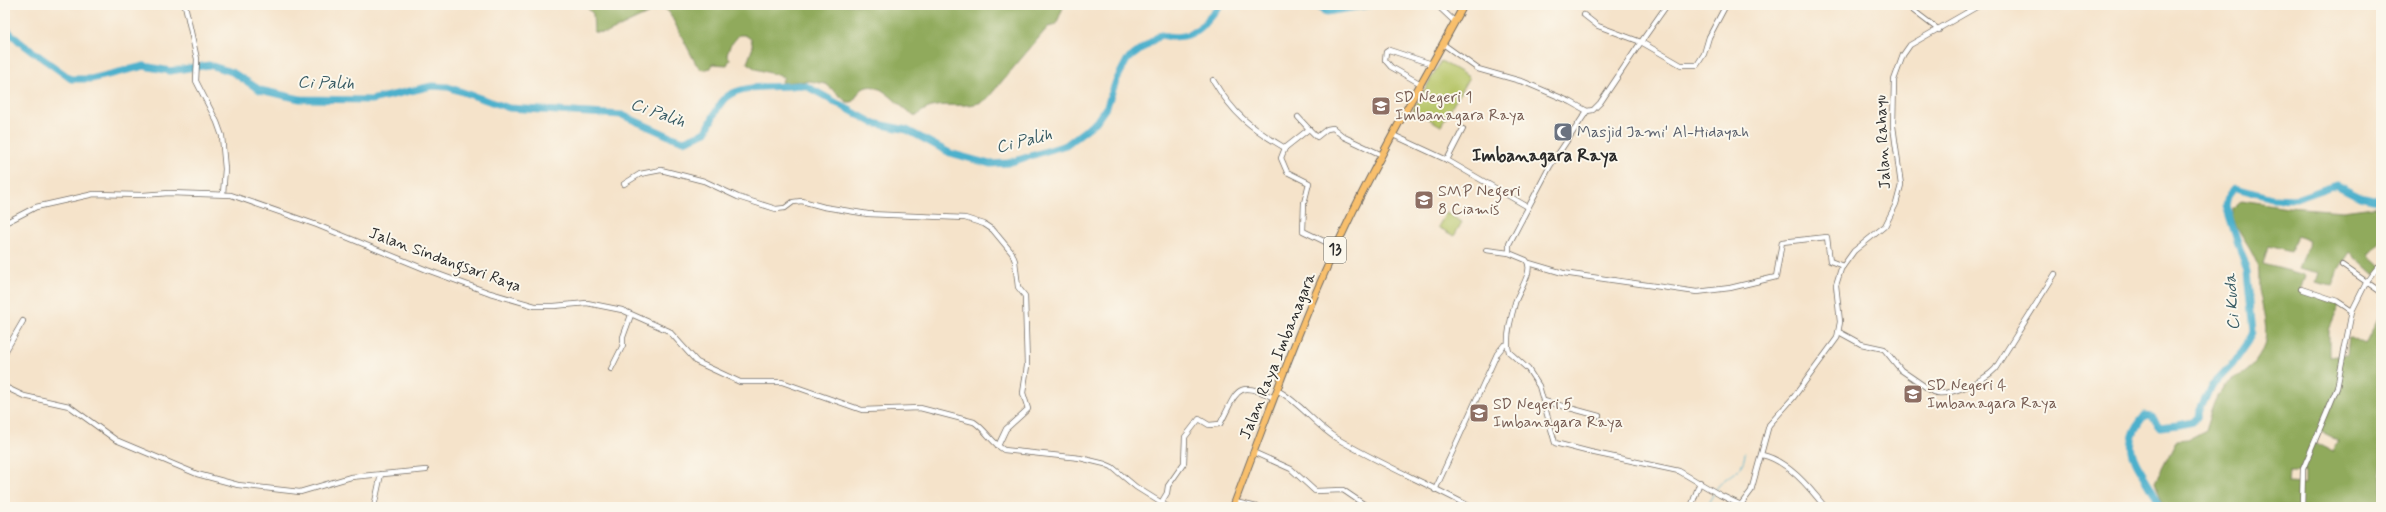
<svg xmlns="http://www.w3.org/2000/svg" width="2386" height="512" viewBox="0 0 2386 512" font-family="Mynerve,sans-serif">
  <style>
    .green { fill: #b6c567; stroke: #707849 }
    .forest { fill: #90aa5c; stroke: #5e6a44; fill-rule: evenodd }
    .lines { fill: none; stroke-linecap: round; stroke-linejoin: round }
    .stream { stroke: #4db0cc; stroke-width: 1 }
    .river { stroke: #4db0cc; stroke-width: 7 }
    .minor-casing { stroke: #726b63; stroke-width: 6 }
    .highway-casing { stroke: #726b63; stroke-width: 8 }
    .minor { stroke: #fff; stroke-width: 4.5 }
    .highway { stroke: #f8bf6c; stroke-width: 6 }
    .labels { text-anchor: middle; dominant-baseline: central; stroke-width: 4; stroke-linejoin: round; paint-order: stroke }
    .shield { fill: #fbf7ec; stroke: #696865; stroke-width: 1 }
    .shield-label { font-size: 15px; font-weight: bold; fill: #2b2b2b }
    .education-label { font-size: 16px; fill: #785e54; stroke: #fbf7ec; text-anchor: start }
    .worship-label { font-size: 16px; fill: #5b616d; stroke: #fbf7ec; text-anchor: start }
    .street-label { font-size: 16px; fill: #2b2b2b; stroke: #fbf7ec }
    .water-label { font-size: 17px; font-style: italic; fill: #375a63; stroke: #fbf7ec }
    .quarter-label { font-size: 18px; font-weight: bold; fill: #2b2b2b; stroke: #fbf7ec }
  </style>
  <rect width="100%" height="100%" fill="#fbf7ec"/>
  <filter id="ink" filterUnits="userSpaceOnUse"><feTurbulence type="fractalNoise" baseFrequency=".025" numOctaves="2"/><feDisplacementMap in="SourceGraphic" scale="8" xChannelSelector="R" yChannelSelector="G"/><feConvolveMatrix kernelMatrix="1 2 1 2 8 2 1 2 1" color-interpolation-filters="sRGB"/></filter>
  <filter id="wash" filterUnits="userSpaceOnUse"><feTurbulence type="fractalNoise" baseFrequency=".012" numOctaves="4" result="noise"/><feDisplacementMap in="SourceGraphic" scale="16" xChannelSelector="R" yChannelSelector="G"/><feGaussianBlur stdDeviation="0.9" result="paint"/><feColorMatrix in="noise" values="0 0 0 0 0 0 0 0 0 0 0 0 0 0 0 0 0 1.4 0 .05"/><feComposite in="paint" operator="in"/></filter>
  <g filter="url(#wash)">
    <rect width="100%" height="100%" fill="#f5e3ca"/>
    <g class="green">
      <polygon points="1441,61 1469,77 1441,126 1413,110"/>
      <polygon points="1446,213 1462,222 1454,236 1438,227"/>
    </g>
    <g class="forest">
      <path d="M584,5H1064L1056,25L1048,27L987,99C967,113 934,96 917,116C900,112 880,75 861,90C857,93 856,99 852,102H847L826,84L810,81L781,83L784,77L756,69L747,63L753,47L751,39L745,35H739L730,46L727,55L730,59L727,65L712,64L711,68L702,70L696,64L669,12L662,7L607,33L594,32L593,14Z"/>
      <path d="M2241,200L2288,207L2343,211L2381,206V241L2368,255L2381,267L2375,275L2350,252L2338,270L2332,286L2316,282L2319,273L2299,268L2310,241L2298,236L2290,252L2268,246L2263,264L2305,275L2300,291L2340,304L2329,330V357L2347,355L2349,337L2365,345L2381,312V507H2164L2155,482L2177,440L2188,439L2205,430C2211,411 2215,392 2231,380C2236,376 2243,375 2247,371C2274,345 2266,324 2259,291C2258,284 2260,275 2258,267C2253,249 2237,234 2232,215V208ZM2319,431L2339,441L2333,452L2314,442ZM2289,471H2305V484L2288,483Z"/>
    </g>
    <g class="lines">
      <g class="stream">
        <path d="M1715,491C1724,474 1744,474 1745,453"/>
        <polyline points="1706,507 1714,493"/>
      </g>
      <g class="river">
        <polyline points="1314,5 1326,12 1370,5"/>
        <path d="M5,28L21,43L71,79H91L144,66L170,71L209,65L232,72L260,90L300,99L371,100L432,86L448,87L509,108L622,115L669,136L684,141L706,132C712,120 719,100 731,94C750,84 778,88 799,85L806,86L873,123L907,130L950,153L990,164L1008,163L1066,145L1096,122L1107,106L1116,81L1127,60L1160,35C1195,42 1199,28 1221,5"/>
        <path d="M2160,507C2148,470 2112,453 2145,415L2151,416L2160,427L2179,425L2192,422L2197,417L2210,388L2233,364L2249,341L2253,332L2247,272L2226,206C2227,198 2228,193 2236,188L2272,198L2296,199L2336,185L2360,197L2381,202"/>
      </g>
    </g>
  </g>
  <g filter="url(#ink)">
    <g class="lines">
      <g class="minor-casing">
        <g id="minor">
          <polyline points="185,5 197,59 196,81 217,122 222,136 225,169 223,194"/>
          <polyline points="1437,5 1455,22"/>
          <polyline points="1906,5 1939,30"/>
          <polyline points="1584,15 1598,26 1641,42 1667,5"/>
          <polyline points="1443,44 1478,69 1524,82 1571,102 1587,111 1593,110 1600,103 1641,42 1681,65 1697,65 1704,54 1709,37 1726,5"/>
          <path d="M1213,80C1233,114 1251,128 1285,148"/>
          <polyline points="1421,84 1391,67 1385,60 1386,52 1389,50 1432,64"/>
          <path d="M1587,111L1550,166L1509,244V253L1526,260C1535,270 1518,292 1515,303C1511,317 1505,339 1509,352L1528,369L1539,386L1555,443L1590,452L1679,471L1720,495L1741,505"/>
          <polyline points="1298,117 1309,129 1285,148 1281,158 1287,172 1309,183 1304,203 1303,231 1336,247"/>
          <polyline points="1309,129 1317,137 1327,129 1333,128 1344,137 1382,155"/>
          <polyline points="1393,135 1447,160 1528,207"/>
          <polyline points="1447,160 1463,129"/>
          <polyline points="624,184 640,174 661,170 704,181 738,197 776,209 785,208 793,202 802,201 824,207 868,214 965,218 984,224 993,230 1012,253 1015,261 1018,287 1025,296 1027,366 1023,393 1028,409 1006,429 998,446"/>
          <path d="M5,223L36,207L94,194L143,195L169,193L231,195L317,225L427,270L490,293L535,306H554L587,303L622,310L669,331L697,362L740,382H782L862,410L920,408L974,422C986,430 992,443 1004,450L1080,458L1105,464L1112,467L1136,487L1168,507"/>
          <polyline points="1486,250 1509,253"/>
          <polyline points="1529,263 1563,273 1697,292 1730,288 1776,277 1782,242 1827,237 1830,261 1843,266"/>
          <polyline points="2342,265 2381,292"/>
          <polyline points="2301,289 2337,301 2352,311"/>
          <path d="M1839,332L1861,344L1884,349L1901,370L1933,392C1947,398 1985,380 1995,369L2055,274"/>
          <polyline points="5,352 23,321"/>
          <polyline points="611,369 623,345 623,337 631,315"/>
          <polyline points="5,387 24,396 69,406 116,440 197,474 238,485 300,492 351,477 426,470"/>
          <path d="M1277,390C1301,403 1314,424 1336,438C1378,463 1424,482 1467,505"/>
          <polyline points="1544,401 1599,416"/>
          <polyline points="1253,452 1291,469 1315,491 1343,490 1368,507"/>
          <path d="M1762,455C1787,460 1810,488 1825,507"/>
          <polyline points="1435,490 1497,354 1504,345 1507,345"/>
          <polyline points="1235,502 1257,507"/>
          <path d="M1161,503L1167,493L1168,486L1184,463L1185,437L1199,419L1209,425L1220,424C1237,393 1235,378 1274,398"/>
          <polyline points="1880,506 1883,507"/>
          <polyline points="374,507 381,474"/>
          <polyline points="1691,507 1700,482"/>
          <polyline points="1739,507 1751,491 1769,425 1793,398 1837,338 1840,322 1836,285 1841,269 1854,251 1885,226 1896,204 1901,185 1893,126 1894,80 1903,55 1910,45 1980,5"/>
          <polyline points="2302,507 2303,469 2337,388 2352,311 2367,281 2378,267 2381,269"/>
        </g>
      </g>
      <g class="highway-casing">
        <path id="highway" d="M1233,507C1269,412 1303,315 1347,224C1382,149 1425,78 1464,5"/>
      </g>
      <use href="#minor" class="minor"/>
      <use href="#highway" class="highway"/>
    </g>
  </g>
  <defs>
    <g id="school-square" transform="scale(1)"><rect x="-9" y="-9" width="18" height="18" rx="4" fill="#8d6e63" stroke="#fbf7ec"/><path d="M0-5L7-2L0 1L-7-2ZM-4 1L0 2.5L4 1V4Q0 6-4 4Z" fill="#fff"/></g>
    <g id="mosque-square" transform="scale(1)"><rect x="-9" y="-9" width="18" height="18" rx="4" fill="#6b7280" stroke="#fbf7ec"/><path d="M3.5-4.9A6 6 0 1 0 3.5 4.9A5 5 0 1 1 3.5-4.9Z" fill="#fff"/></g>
  </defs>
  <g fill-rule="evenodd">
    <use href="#school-square" x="1381" y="106"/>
    <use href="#mosque-square" x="1563" y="132"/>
    <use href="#school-square" x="1424" y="200"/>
    <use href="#school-square" x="1913" y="394"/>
    <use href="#school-square" x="1479" y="413"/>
  </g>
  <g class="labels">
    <rect class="shield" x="1324" y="237" width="22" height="26" rx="3"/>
    <g class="shield-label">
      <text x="1335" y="250">13</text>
    </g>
    <g class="education-label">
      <text x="1395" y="97">SD Negeri 1<tspan x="1395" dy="18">Imbanagara Raya</tspan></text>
      <text x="1438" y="191">SMP Negeri<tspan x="1438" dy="18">8 Ciamis</tspan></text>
      <text x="1927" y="385">SD Negeri 4<tspan x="1927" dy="18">Imbanagara Raya</tspan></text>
      <text x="1493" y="404">SD Negeri 5<tspan x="1493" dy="18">Imbanagara Raya</tspan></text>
    </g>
    <g class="worship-label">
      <text x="1577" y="132">Masjid Jami' Al-Hidayah</text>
    </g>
    <g class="street-label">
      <text transform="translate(1883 142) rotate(-93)">Jalan Rahayu</text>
      <text transform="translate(445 260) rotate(20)">Jalan Sindangsari Raya</text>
      <text transform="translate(1278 356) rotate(-68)">Jalan Raya Imbanagara</text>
    </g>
    <g class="water-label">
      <text transform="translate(326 83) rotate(2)">Ci Palih</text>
      <text transform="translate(658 113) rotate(20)">Ci Palih</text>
      <text transform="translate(1024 141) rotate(-14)">Ci Palih</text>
      <text transform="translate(2232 302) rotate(-94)">Ci Kuda</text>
    </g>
    <g class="quarter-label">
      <text x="1545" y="156">Imbanagara Raya</text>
    </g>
  </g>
  <rect width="2386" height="512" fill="none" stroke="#fbf7ec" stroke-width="20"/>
</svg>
